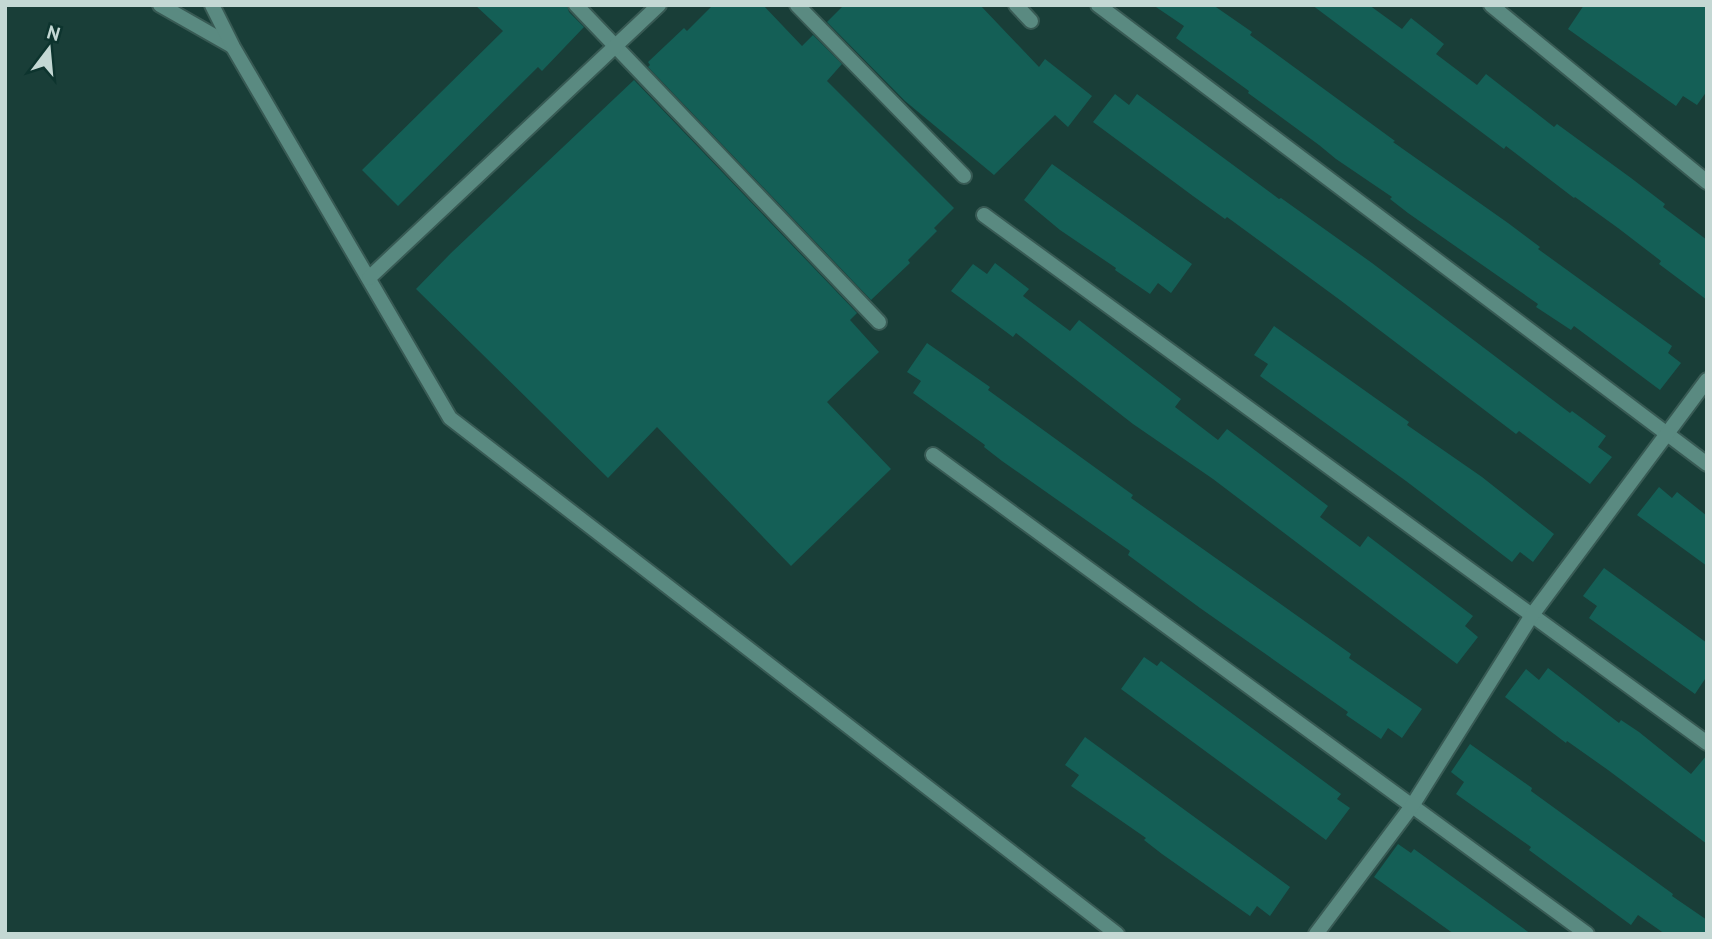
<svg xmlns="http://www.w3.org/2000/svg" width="1712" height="939" viewBox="0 0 1712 939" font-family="'PT Sans',sans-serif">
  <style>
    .building { fill: #145f56 }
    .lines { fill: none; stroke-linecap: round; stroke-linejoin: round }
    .street-casing { stroke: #385a54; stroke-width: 18 }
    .street { stroke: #5a8a81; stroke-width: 14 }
  </style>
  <rect width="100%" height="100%" fill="#193e38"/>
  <g class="building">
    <polygon points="475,5 567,5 569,12 584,27 542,71 538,67 398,206 362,170 503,31"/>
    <polygon points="713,5 763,5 802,46 813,35 842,64 827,81 954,208 934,228 937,231 908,260 910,263 871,300 648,67 650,65 648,62 684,28 687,31"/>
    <polygon points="844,5 980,5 1039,67 1045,59 1092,96 1068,127 1055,115 994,175 905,101 827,22"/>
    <polygon points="1153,5 1213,5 1252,32 1250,35 1395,141 1393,142 1508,223 1540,247 1538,249 1672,346 1668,353 1681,363 1660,390 1574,326 1571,330 1536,307 1538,304 1408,213 1390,199 1392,197 1336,159 1319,145 1248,93 1249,91 1176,38 1184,26"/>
    <polygon points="1312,5 1369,5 1402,29 1411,18 1444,44 1436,54 1477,85 1486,74 1554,127 1557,124 1631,178 1665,204 1663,207 1707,240 1707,300 1659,264 1661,261 1618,228 1575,197 1574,198 1506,146 1504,149"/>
    <polygon points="1584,5 1707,5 1707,91 1697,105 1683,96 1676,106 1568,29"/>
    <polygon points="634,80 857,313 850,320 879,352 827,402 891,469 791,566 657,427 608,478 416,289 451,253"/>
    <polygon points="1115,94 1129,105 1137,94 1279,199 1281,198 1372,263 1570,413 1572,411 1606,436 1598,447 1612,457 1590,484 1519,431 1516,434 1340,300 1227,217 1225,219 1193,196 1093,122"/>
    <polygon points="1052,164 1192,264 1171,293 1158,283 1150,294 1115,270 1116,268 1060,230 1024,200"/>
    <polygon points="995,263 1029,289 1023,296 1070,331 1079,320 1181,399 1175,407 1218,440 1227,429 1328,506 1320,517 1360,547 1368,536 1473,616 1465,626 1478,637 1457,664 1213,479 1133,424 1016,333 1013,337 951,291 973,264 987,274"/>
    <polygon points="1274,326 1409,422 1407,425 1482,477 1554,534 1533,562 1520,552 1512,562 1406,481 1260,376 1268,364 1254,355"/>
    <polygon points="927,343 990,387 988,390 1133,495 1131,498 1351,654 1349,658 1422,709 1402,738 1388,728 1381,739 1346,715 1348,712 1200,608 1128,555 1130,551 1002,461 984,447 985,445 913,393 921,381 907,372"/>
    <polygon points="1659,487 1672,498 1677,492 1707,516 1707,566 1637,515"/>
    <polygon points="1604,568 1707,643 1707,676 1695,694 1589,618 1597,606 1583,596"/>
    <polygon points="1144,657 1157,666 1161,661 1341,794 1337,799 1350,808 1326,840 1121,689"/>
    <polygon points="1548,668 1619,723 1621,720 1639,732 1691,774 1707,755 1707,844 1608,770 1567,741 1566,743 1505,697 1526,669 1539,680"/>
    <polygon points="1085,737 1290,887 1270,916 1257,906 1250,916 1162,854 1144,840 1146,838 1071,786 1079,775 1065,765"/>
    <polygon points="1470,744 1532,788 1531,791 1673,894 1672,896 1707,920 1707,934 1665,934 1638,915 1631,925 1529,850 1531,847 1456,794 1464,782 1451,772"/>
    <polygon points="1398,844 1411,853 1414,849 1531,934 1454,934 1374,877"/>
  </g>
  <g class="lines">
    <g class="street-casing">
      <g id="street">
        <polyline points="160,5 232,46"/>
        <polyline points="212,5 233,47 450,418 1117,934"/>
        <polyline points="576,5 879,322"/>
        <polyline points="797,5 964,176"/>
        <polyline points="1016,5 1031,21"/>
        <polyline points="1098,5 1707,464"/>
        <polyline points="1491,5 1707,182"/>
        <polyline points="984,215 1707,743"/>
        <polyline points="369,278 659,5"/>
        <polyline points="933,455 1587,934"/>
        <polyline points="1316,934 1412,806 1532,615 1707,380"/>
      </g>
    </g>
    <use href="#street" class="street"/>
  </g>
  <rect width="1712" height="939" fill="none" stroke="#c4d8d4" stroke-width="14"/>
  <g transform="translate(49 49) rotate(16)" stroke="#0d342e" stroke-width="5" paint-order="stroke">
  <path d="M0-5L12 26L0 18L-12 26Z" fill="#c4d8d4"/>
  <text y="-10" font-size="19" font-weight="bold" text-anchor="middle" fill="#c4d8d4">N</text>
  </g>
</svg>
